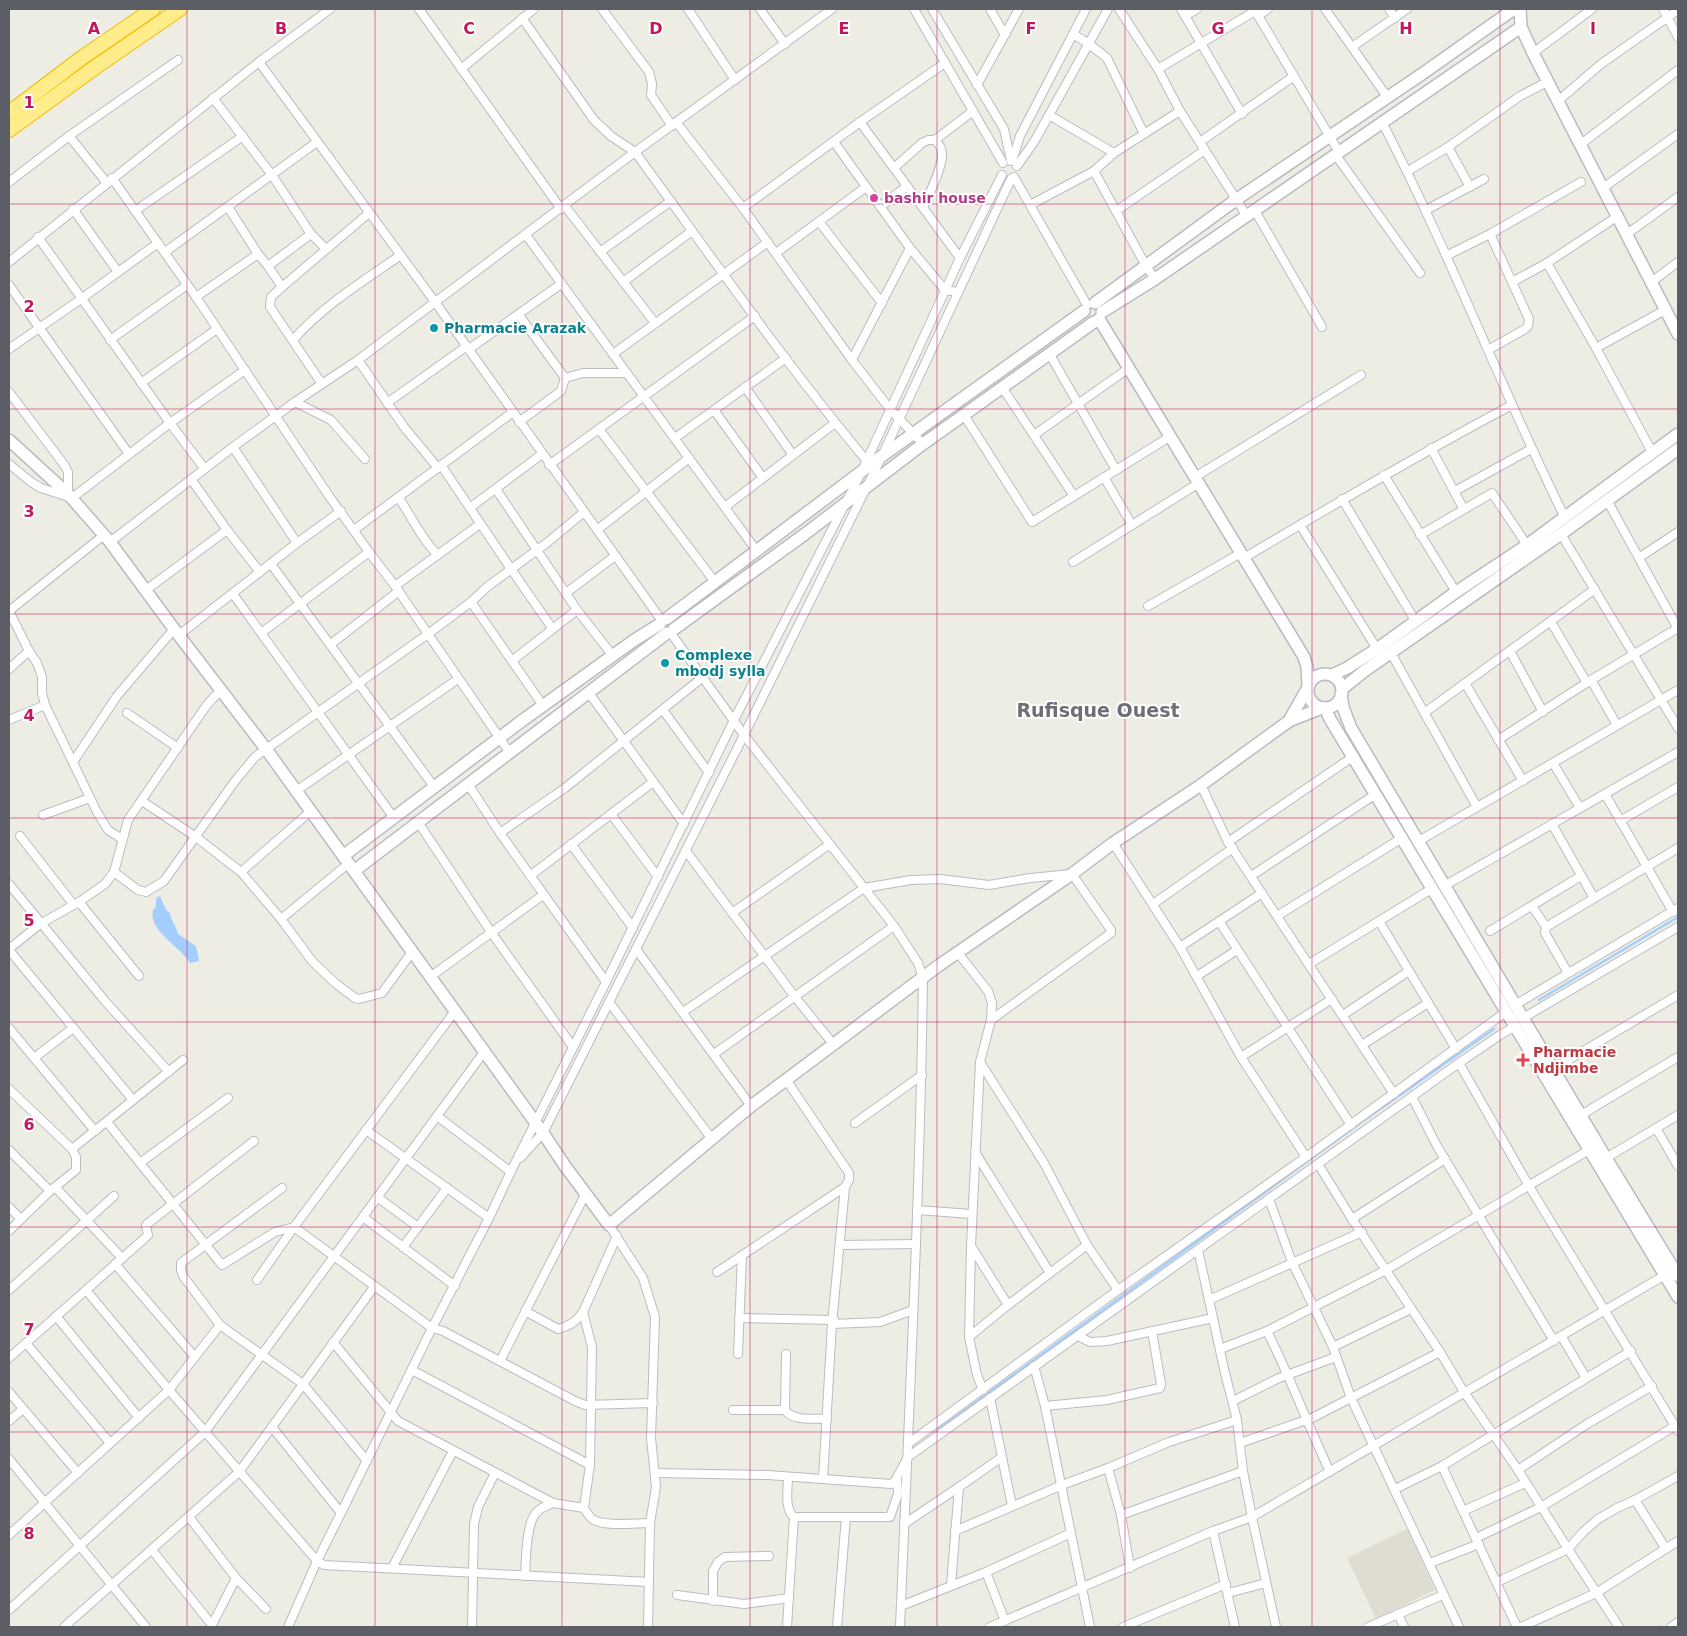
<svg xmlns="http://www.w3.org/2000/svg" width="1687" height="1636" viewBox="0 0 1687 1636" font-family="'DejaVu Sans',sans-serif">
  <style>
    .education { fill: #dfdcd1 }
    .water { fill: #a3ceff }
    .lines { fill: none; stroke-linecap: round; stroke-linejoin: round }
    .stream { stroke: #a3ceff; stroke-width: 2.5 }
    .street-casing { stroke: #bbbcc2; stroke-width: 10 }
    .secondary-casing { stroke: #b9bbc2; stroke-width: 14 }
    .highway-casing { stroke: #f2bc00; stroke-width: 16 }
    .street { stroke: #fff; stroke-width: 8 }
    .secondary { stroke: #fff; stroke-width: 11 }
    .highway { stroke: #ffec8a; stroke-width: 14 }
    .grid { fill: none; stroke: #c2185b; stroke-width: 1; stroke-opacity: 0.55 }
    .hotel-dot { fill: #d1479c; stroke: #fff; stroke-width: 2 }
    .culture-dot { fill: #0f9aa8; stroke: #fff; stroke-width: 2 }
    .health-dot { fill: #e0444e; stroke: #fff; stroke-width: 2 }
    .labels { text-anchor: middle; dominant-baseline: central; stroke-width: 4; stroke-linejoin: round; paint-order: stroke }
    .hotel-label { font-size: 14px; font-weight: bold; fill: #b23c85; stroke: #fff; text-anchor: start }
    .culture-label { font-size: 14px; font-weight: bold; fill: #0d838f; stroke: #fff; text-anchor: start }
    .health-label { font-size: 14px; font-weight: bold; fill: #be3a42; stroke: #fff; text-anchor: start }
    .district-label { font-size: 19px; font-weight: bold; fill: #6c7076; stroke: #fff }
    .grid-label { font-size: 16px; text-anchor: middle; font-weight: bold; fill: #c2185b; stroke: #fff; stroke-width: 4; stroke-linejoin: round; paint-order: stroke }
  </style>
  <rect width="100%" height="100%" fill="#eeede3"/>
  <polygon class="education" points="1407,1529 1435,1590 1376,1619 1347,1558"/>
  <path class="water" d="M160,896L166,910L170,913C171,921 176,925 178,934L196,946L199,961L190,963C180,946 148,931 153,910L156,907V898Z"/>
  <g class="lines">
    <g class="stream">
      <polyline points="1539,1000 1678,917"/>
      <polyline points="939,1429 1363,1121 1494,1029"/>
      <polyline points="1660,1627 1661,1627"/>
    </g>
    <g class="street-casing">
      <g id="street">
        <polyline points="419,9 561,209"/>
        <polyline points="602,9 649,72 652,84 651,95 672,126"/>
        <polyline points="688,9 735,80"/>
        <polyline points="760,9 785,44"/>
        <polyline points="914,9 1003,163"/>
        <polyline points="932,9 1004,129 1011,161"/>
        <polyline points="990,9 1005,35"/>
        <polyline points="1119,9 1158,69 1180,111 1246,215"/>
        <polyline points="1181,9 1242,114"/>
        <polyline points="1254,9 1339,152"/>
        <polyline points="1325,9 1388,98"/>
        <polyline points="1389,9 1395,18"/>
        <polyline points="1663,9 1678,37"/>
        <polyline points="1185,16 1197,9"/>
        <polyline points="1258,16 1268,9"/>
        <path d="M522,18L594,120L611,136L635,152C711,256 784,362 866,460"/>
        <polyline points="1073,34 1089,44 1107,58 1144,134"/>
        <polyline points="1352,47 1407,9"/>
        <polyline points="1533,53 1592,9"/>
        <polyline points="259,62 435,302 662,621"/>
        <polyline points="461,69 534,9"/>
        <polyline points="1158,69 1255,11"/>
        <polyline points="977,85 1019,9"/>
        <polyline points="213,98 272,175 311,234 268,266 258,254"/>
        <polyline points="1557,102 1601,64 1678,10"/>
        <polyline points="1049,115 1114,153"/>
        <polyline points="676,122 743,208 852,360 890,409 923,444"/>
        <polyline points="860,122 960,258"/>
        <path d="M1382,122C1449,251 1500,386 1564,516"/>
        <polyline points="69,136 107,183"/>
        <polyline points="834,142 910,248 945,290 958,292"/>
        <polyline points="1200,142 1294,76"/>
        <polyline points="1581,144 1678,70"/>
        <polyline points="1335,154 1420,273"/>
        <polyline points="1012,161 1020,136 1086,9"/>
        <polyline points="1017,166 1034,142 1108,9"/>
        <polyline points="894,168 922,143 928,140 935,140 973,111"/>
        <polyline points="1094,171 1146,266 1155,279"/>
        <polyline points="1408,171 1448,147"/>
        <polyline points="1014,177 1087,305"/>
        <polyline points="112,178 196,297 329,496 369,552 395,586 510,753"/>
        <polyline points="9,182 69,136 178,60"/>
        <polyline points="1470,187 1448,147 1520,96 1547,82"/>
        <polyline points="1603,188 1678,134"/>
        <polyline points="1030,205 1094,171 1114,153 1180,111"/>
        <polyline points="565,206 655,323"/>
        <polyline points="880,207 907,186"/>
        <polyline points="743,208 860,122 945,63"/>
        <path d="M923,208C929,193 942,170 942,154C942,148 939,144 935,140"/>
        <polyline points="73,209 118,272"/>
        <polyline points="1254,209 1322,327"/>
        <polyline points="1426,210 1484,179"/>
        <polyline points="135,211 243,136"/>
        <polyline points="1116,211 1205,150"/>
        <polyline points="1618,216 1547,263 1596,348 1652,452"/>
        <polyline points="820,223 882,303"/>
        <polyline points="311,234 326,249"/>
        <polyline points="1627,234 1678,197"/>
        <polyline points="526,235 756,550"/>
        <polyline points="38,237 170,423 204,468"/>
        <polyline points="165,252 317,142"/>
        <polyline points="600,252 671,201"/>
        <polyline points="776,253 866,187"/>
        <polyline points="1446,256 1490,234 1581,182"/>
        <polyline points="9,262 259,62 330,9"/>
        <polyline points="268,266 282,287 271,297 270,307 322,384"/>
        <polyline points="623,282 692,231"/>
        <polyline points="1512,282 1547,263"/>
        <polyline points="1650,283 1678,262"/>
        <polyline points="9,285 129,454"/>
        <polyline points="282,287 369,213"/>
        <polyline points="196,297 258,254 228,207"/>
        <polyline points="519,315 565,378"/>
        <polyline points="110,340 187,285"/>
        <path d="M293,340C324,305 363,281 401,255"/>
        <polyline points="1596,348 1665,310"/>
        <polyline points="9,349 81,299 158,243"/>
        <polyline points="469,349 561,284"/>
        <polyline points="1488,350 1525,329 1528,326 1529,319 1490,234"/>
        <polyline points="1049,353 1116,470"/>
        <polyline points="613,354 768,242"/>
        <polyline points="358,360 404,427 438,468"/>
        <polyline points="852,360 910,248"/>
        <polyline points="141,383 217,329"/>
        <polyline points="745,387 793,455"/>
        <polyline points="1002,387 1074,496"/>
        <polyline points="9,392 65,466 68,472 68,494"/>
        <polyline points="295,402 331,420 365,459"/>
        <polyline points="387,403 467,346"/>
        <polyline points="714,410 763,478"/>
        <polyline points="964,415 1032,522 1171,436"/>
        <polyline points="519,422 561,391 565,378 583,373 627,373"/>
        <polyline points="599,429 715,582"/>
        <polyline points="1034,435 1129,368"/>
        <polyline points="675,438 786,358"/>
        <polyline points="233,447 297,543"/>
        <polyline points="1431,448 1463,508"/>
        <polyline points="9,464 31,482 41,488 72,498 170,423 245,370"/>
        <polyline points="441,465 511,569 552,628"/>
        <polyline points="549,465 755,316"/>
        <polyline points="1384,475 1456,592"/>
        <polyline points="1104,477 1132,525"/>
        <polyline points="1195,477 1361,375"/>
        <polyline points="191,479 227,530 260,572"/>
        <polyline points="496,489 577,610 613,656"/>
        <polyline points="1455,491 1531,449"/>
        <path d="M399,498C411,516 422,540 438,555"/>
        <polyline points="1342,499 1416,622"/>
        <polyline points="1608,502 1678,629"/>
        <polyline points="471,507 542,454"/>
        <polyline points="725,507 835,423"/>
        <polyline points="1300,525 1377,649"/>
        <polyline points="354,530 513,412"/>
        <polyline points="597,530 689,458"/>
        <polyline points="1561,534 1678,728"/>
        <polyline points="1420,535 1492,493 1527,545"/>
        <polyline points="110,542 233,447 295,402 358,360 635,152 832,9"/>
        <polyline points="1640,557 1678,532"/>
        <path d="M1244,558C1333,505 1421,453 1512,405"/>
        <polyline points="1073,562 1199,483"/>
        <polyline points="271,564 435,788"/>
        <polyline points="395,586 480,524"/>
        <polyline points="146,590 227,530"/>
        <polyline points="566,593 615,556"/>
        <polyline points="233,594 394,818"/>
        <polyline points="471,602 544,707"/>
        <polyline points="1148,606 1241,553"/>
        <polyline points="1551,622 1587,683"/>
        <path d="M670,632L744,735L894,926L918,963L923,978C920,1195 909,1411 900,1627"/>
        <polyline points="261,633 369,552"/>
        <polyline points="179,635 297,543 341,511"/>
        <polyline points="331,644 399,591"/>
        <polyline points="1510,651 1543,712"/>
        <polyline points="1391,653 1477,807"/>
        <polyline points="513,660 577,610"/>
        <polyline points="9,669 29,651"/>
        <polyline points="1591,680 1617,725"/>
        <polyline points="1465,683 1523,781"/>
        <polyline points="589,693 684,824"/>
        <polyline points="45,705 97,812 108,830 122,839"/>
        <polyline points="663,710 709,773"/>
        <polyline points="127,713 178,748"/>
        <polyline points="1424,713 1595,589"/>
        <polyline points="9,720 45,705 42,693 42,677 37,663 29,651 9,611 104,535"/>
        <polyline points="1498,740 1591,680 1678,628"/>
        <polyline points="73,762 117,696 174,629"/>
        <polyline points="1553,763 1580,808"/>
        <polyline points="468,784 500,833 606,982"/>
        <polyline points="1201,785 1228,842 1394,1094"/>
        <polyline points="296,791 458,679"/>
        <polyline points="1605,794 1673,912"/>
        <polyline points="142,801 196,837 241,872 281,919 349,863"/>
        <polyline points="611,814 658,877"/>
        <polyline points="43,815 90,798"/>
        <polyline points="1620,821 1678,787"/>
        <polyline points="418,822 491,932 573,1047"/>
        <polyline points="1552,824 1594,898"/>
        <polyline points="500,833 565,788 703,677"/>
        <polyline points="20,836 73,904"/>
        <polyline points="1228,842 1354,756"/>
        <polyline points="1417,842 1678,690"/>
        <polyline points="1113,843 1180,947 1241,1057 1306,1157"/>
        <polyline points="571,844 633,928"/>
        <polyline points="686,851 795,997 834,1045"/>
        <polyline points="114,872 138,890 146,892 164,881 235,781 255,757 428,634 471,602 487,587 548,542 584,512"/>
        <polyline points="241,872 311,811"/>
        <polyline points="530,876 653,782"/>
        <polyline points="1251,876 1376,794"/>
        <polyline points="9,884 105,1001 169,1072"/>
        <polyline points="1444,886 1678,752"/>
        <polyline points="79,902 139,976"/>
        <polyline points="1153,904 1233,848"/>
        <polyline points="1532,906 1546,927"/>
        <polyline points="732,913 830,844"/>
        <polyline points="1277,916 1402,838"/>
        <polyline points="281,919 312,961 335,983 355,998 359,999 382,993 412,952"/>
        <polyline points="1219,921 1351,1125"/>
        <polyline points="1379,921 1456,1049"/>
        <polyline points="1490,931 1581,876"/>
        <polyline points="1180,947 1262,893"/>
        <polyline points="9,949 40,924 79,902 105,884 114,872 128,820 206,706 215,696 222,691"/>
        <polyline points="636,949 751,1106"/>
        <polyline points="9,950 133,1100"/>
        <polyline points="958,953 988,991 992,1003 991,1020 980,1062 971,1246 969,1337 977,1375 983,1390"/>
        <polyline points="1309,964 1433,888"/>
        <polyline points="1568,973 1545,933 1546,927 1678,848"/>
        <polyline points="1197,976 1237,950"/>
        <polyline points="430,977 543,895"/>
        <polyline points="609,1002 712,1139"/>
        <polyline points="1515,1005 1678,908"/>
        <polyline points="683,1012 864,888 911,880 940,879 989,885 1030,878 1072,874 1111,930 1111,933 991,1020"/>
        <polyline points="1343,1015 1409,971"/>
        <polyline points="1523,1018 1678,927"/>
        <polyline points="9,1028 95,1131"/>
        <polyline points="1362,1045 1428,1003"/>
        <polyline points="714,1054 894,926"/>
        <polyline points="1241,1057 1332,999"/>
        <polyline points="34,1058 73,1028"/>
        <polyline points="980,1062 1044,1163 1087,1245 1118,1290"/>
        <polyline points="1459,1063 1529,1186 1678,1431"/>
        <polyline points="1553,1069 1678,995"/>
        <polyline points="9,1089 72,1149 76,1157 76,1170 50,1191 9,1231"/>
        <polyline points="1412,1097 1437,1146 1554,1341"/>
        <polyline points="1581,1115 1678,1057"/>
        <polyline points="437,1116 511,1172"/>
        <polyline points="107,1122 222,1265 275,1232 294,1227 432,1328 443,1331 575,1401 585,1405 653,1403"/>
        <polyline points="855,1123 922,1075"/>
        <polyline points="1656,1128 1678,1166"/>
        <polyline points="366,1130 489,1218"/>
        <polyline points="72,1149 183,1060"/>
        <polyline points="9,1150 50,1191"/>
        <polyline points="975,1152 1050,1273"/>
        <polyline points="520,1158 543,1133 744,735 882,456 1011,179"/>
        <polyline points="1606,1158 1678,1115"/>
        <polyline points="140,1163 228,1098"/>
        <polyline points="1318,1164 1352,1219 1440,1352 1464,1392 1518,1470 1568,1549 1619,1627"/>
        <polyline points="55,1187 122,1258"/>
        <polyline points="282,1188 181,1263 181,1270 183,1276 220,1325 303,1384 367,1461"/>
        <polyline points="377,1197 418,1227"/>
        <polyline points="1269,1199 1292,1262 1333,1347 1351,1398 1459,1627"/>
        <polyline points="9,1207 21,1219"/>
        <polyline points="917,1210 972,1214"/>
        <polyline points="363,1217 455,1286"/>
        <polyline points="1352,1219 1445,1159"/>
        <polyline points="609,1225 643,1278 655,1317 651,1438 656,1487 650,1523 648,1627"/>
        <polyline points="840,1245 916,1244"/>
        <polyline points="971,1246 1008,1305"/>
        <polyline points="403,1247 447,1188"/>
        <polyline points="1198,1250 1225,1373 1237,1420 1243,1471 1252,1517 1276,1627"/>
        <polyline points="115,1264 195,1357"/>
        <polyline points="717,1272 845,1187 849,1180 849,1173 787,1081"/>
        <polyline points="257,1280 294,1227 455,1011"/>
        <polyline points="9,1290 114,1196"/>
        <polyline points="86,1290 169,1390 317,1561 324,1565 649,1582"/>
        <polyline points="1209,1300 1362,1232"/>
        <path d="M525,1311L558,1329C569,1326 576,1322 583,1312L617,1236"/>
        <polyline points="583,1312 592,1347 590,1465 584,1508"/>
        <polyline points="56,1316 139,1418"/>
        <polyline points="739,1318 834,1320"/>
        <polyline points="832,1324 880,1322 913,1310"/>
        <path d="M1267,1331C1290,1377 1308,1425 1330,1472"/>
        <polyline points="1078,1336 1090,1342 1107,1341 1213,1318"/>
        <polyline points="969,1337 1008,1305 1087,1245"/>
        <polyline points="1562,1337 1586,1378"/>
        <path d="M333,1342L398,1421L553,1503L584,1508C587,1513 589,1517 594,1520C606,1527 636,1523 650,1523"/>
        <polyline points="26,1343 110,1443"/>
        <polyline points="1333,1347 1411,1309"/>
        <polyline points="1220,1349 1267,1331 1386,1270 1589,1150"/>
        <polyline points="738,1354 742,1256"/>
        <path d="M786,1354L785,1410C794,1422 813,1418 827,1419"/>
        <polyline points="9,1358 145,1238 148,1235 146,1226 147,1224 254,1141"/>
        <polyline points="500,1361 586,1193"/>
        <polyline points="1034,1366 1045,1406 1090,1627"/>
        <polyline points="412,1370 590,1465"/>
        <polyline points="9,1392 78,1473"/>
        <polyline points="990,1398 1012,1506"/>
        <polyline points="1233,1401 1279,1378 1336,1357"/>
        <polyline points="1045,1406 1107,1400 1160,1388 1161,1384 1152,1331"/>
        <polyline points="733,1410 785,1410"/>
        <polyline points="9,1421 23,1409"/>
        <polyline points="272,1427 341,1513"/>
        <polyline points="909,1443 1118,1290 1306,1157 1507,1011"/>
        <polyline points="1240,1443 1312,1418 1440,1352"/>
        <polyline points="9,1459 146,1627"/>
        <polyline points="1442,1466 1517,1627"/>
        <polyline points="1108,1468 1121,1515 1130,1568"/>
        <polyline points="1518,1470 1587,1424 1652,1386"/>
        <polyline points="655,1473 768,1475 891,1484 895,1481 908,1457 1459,1063 1500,1035 1516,1026"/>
        <path d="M788,1477C788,1488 784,1509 794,1517H890L898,1494L897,1477"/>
        <polyline points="823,1479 832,1324 845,1187"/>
        <polyline points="1395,1489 1442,1466 1631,1351"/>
        <polyline points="1635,1500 1666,1549"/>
        <polyline points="1463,1511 1525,1483"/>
        <polyline points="1121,1515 1243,1471"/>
        <polyline points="189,1517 236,1578 266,1609"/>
        <polyline points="904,1524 959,1487"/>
        <polyline points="955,1531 1062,1485 1108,1468 1169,1442 1237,1420"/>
        <polyline points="1213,1531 1235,1627"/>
        <polyline points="9,1535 169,1390 220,1325"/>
        <polyline points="1476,1538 1541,1507 1675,1426"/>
        <polyline points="152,1550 212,1625"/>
        <polyline points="1430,1563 1479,1544"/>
        <polyline points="392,1568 453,1451"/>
        <polyline points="986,1572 1005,1621"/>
        <path d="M525,1576C526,1560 526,1524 536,1513C540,1507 547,1506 553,1503"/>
        <polyline points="1497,1582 1568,1549 1583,1532 1598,1519 1617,1508 1635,1500 1678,1476"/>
        <polyline points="951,1585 959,1487 1002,1457"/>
        <polyline points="1228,1593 1266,1583"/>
        <polyline points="677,1595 744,1604 789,1598"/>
        <polyline points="713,1601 713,1571 718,1562 725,1557 769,1556"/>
        <polyline points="901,1606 986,1572 1071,1533"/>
        <polyline points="9,1610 205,1432 484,1052"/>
        <polyline points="1398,1614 1404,1627"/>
        <polyline points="64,1627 239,1472 374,1287"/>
        <polyline points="211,1627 236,1578"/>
        <polyline points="288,1627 317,1561 341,1513 432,1328 489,1218 514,1165 606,982 734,720 862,471 960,258 1002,175"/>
        <polyline points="472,1627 474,1524 478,1507 495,1473"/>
        <polyline points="787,1627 794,1517"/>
        <polyline points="837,1627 846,1517"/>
        <polyline points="990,1627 1213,1531 1252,1517 1665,1275"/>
        <polyline points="1123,1627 1226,1584"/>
        <polyline points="1368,1627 1443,1595"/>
        <polyline points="1521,1627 1596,1593 1678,1541"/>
        <polyline points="1671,1627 1678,1622"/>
      </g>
    </g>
    <g class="secondary-casing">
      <g id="secondary">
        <polyline points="1520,9 1521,27 1533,53 1678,334"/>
        <polyline points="1095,303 1237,199 1422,74 1514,9"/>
        <polyline points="1102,312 1155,279 1521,27"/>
        <polyline points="1099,319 1304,657 1307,667 1308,686"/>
        <polyline points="9,440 68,494 110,542 174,629 266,749 543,1133 565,1166 609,1225 751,1106 938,966 1072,874 1113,843 1201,785 1289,721 1322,708"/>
        <polyline points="666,619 882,456 1084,311"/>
        <polyline points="674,629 805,534 923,444 1094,322"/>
        <circle cx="1325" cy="691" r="17"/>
        <polyline points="1332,675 1347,668 1377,649 1456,592 1527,545 1678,434"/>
        <polyline points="1342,689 1363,672 1561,534 1678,449"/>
        <polyline points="1341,695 1343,707 1351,728 1606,1158 1678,1276"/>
        <polyline points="1325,708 1330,719 1678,1297"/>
        <polyline points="1289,721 1307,689"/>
        <polyline points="343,856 523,720 633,641 660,624"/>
        <polyline points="354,871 667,633"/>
      </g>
    </g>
    <g class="highway-casing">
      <g id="highway">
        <polyline points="9,113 83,57 153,9"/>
        <polyline points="9,130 97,66 180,9"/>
      </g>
    </g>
    <use href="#street" class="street"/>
    <use href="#secondary" class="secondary"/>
    <use href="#highway" class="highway"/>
  </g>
  <path class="grid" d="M187,9V1627M375,9V1627M562,9V1627M750,9V1627M937,9V1627M1125,9V1627M1312,9V1627M1500,9V1627M9,204H1678M9,409H1678M9,614H1678M9,818H1678M9,1022H1678M9,1227H1678M9,1432H1678"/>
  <circle class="hotel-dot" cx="874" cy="198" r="5"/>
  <g class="culture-dot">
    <circle cx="434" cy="328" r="5"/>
    <circle cx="665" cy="663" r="5"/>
  </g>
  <path class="health-dot" d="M1520.5 1052.5h5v5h5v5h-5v5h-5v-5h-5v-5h5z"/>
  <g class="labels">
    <g class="hotel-label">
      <text x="884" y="198">bashir house</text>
    </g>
    <g class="culture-label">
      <text x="444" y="328">Pharmacie Arazak</text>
      <text x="675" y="655">Complexe<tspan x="675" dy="16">mbodj sylla</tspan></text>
    </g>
    <g class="health-label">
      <text x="1533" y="1052">Pharmacie<tspan x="1533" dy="16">Ndjimbe</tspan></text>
    </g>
    <g class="district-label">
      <text x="1098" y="710">Rufisque Ouest</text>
    </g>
  </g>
  <g class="grid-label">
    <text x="94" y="34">A</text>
    <text x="281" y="34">B</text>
    <text x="469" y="34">C</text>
    <text x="656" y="34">D</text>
    <text x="844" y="34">E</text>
    <text x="1031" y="34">F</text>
    <text x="1218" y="34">G</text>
    <text x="1406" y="34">H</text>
    <text x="1593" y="34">I</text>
    <text x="29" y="108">1</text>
    <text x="29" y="312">2</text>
    <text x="29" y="517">3</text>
    <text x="29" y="721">4</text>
    <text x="29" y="926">5</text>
    <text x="29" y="1130">6</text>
    <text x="29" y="1335">7</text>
    <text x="29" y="1539">8</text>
  </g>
  <rect width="1687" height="1636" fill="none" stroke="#5b5e64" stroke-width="20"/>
</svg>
